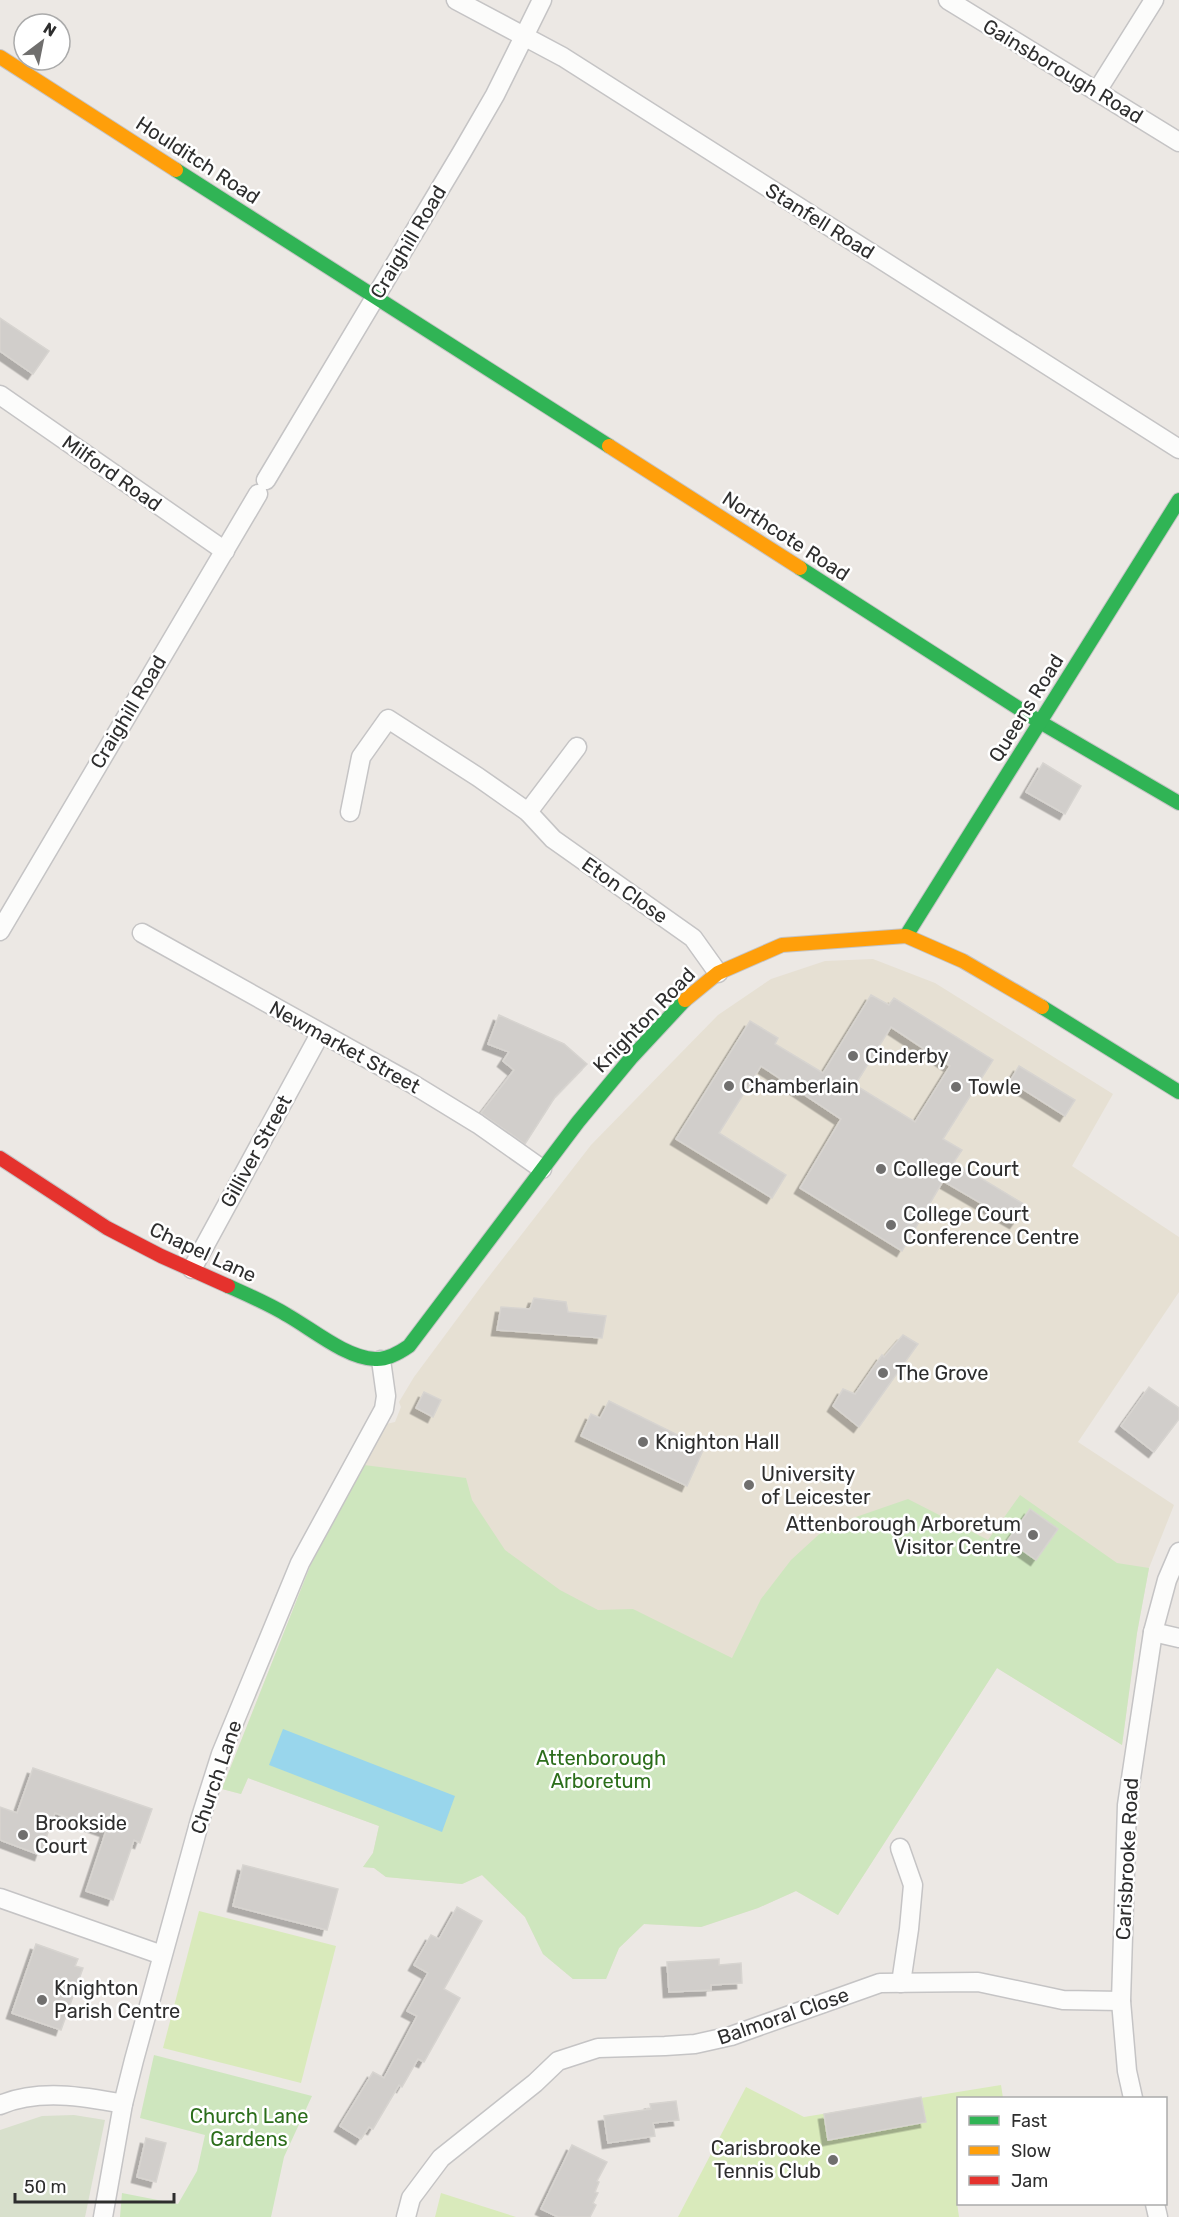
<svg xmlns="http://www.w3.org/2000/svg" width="1179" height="2217" viewBox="0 0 1179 2217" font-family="Rubik,sans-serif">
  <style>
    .education { fill: #e6e0d3 }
    .green { fill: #cee6be }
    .cemetery { fill: #d8e0cc }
    .pitch { fill: #d9eabb }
    .water { fill: #99d6ec }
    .building { fill: #d1cecb; stroke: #d7d4d0; stroke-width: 1.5; fill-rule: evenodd; filter: url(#shadow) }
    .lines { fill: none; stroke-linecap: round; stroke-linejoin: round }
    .street-casing { stroke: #c5c4c5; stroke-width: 21 }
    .fast-casing { stroke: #c5c4c5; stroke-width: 16 }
    .slow-casing { stroke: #c5c4c5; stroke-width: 16 }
    .jam-casing { stroke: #c5c4c5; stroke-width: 16 }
    .street { stroke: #fcfcfb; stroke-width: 18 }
    .fast { stroke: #30b455; stroke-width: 14 }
    .slow { stroke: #ff9f0a; stroke-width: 14 }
    .jam { stroke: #e5322d; stroke-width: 14 }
    .poi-dot { fill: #706f6e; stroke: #fff; stroke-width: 2 }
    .labels { text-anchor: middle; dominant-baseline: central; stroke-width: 5; stroke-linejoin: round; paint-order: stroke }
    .street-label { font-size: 20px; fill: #2e2e2e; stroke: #fff }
    .poi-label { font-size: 20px; fill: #2e2e2e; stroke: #fff; text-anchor: start }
    .park-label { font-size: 20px; fill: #2c6e1b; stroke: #fff }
  </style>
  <defs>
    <filter id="shadow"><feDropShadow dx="-5.5" dy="5.5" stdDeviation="0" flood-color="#0004"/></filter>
  </defs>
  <rect width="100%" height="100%" fill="#ece8e4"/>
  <polygon class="education" points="873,959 935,983 1113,1094 1072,1166 1179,1237 1179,1292 1078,1442 1174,1505 1149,1568 1137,1633 1122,1745 997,1668 838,1915 796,1891 758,1908 701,1927 644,1924 619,1948 606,1979 573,1979 543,1954 525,1917 482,1875 462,1884 386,1877 374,1868 363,1867 373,1853 379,1826 248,1778 241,1794 222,1789 311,1564 386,1424 395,1422 401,1407 399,1402 414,1377 480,1288 591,1145 718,1015 771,979 825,961"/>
  <g class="green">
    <polygon points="364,1465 466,1478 472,1500 505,1550 560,1590 598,1610 633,1609 732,1658 761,1599 791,1560 827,1527 908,1499 988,1540 1020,1495 1117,1563 1149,1568 1137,1633 1122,1745 997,1668 838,1915 796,1891 758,1908 701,1927 644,1924 619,1948 606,1979 573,1979 543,1954 525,1917 482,1875 462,1884 386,1877 374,1868 363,1867 373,1853 379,1826 248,1778 241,1794 222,1789 311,1564"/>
    <polygon points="154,2055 312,2096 284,2157 271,2217 120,2217 122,2193 178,2204 197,2171 205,2135 140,2118"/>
  </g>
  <polygon class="cemetery" points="74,2115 105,2120 85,2217 0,2217 0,2130 42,2116"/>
  <g class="pitch">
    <polygon points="199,1911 336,1946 301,2083 163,2048"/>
    <polygon points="1001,2085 1003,2098 958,2098 957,2203 959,2217 678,2217 746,2087 804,2117"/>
    <polygon points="441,2193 516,2217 435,2217"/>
  </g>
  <polygon class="water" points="283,1729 455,1796 442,1832 269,1765"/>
  <g class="building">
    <polygon points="0,318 49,351 33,374 0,351"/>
    <polygon points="1043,763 1081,786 1065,814 1026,792"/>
    <path d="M871,995L889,1005L894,998L993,1060L943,1139L962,1150L954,1162L1027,1206L1015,1223L943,1181L902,1251L800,1188L841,1119L761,1066L719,1133L786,1175L772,1198L676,1139L750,1021L778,1038L775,1044L823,1073ZM891,1027L950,1066L915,1122L855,1085Z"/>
    <polygon points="499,1015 564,1044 587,1064 555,1097 525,1144 481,1113 514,1070 503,1061 509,1052 488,1044"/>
    <polygon points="1019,1066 1075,1100 1065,1116 1010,1081"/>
    <polygon points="534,1298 566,1302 568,1312 606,1316 602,1338 497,1330 501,1307 530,1309"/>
    <polygon points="903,1335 918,1344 859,1427 833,1406 843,1389 855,1394 882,1355 884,1357"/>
    <polygon points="1149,1387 1179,1408 1179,1419 1154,1452 1121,1426"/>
    <polygon points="424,1392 441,1400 433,1417 416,1408"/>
    <polygon points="609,1401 704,1448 687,1486 581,1436 591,1414 600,1418"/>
    <polygon points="1030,1509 1058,1529 1036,1560 1008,1540"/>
    <polygon points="33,1768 152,1809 140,1843 134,1840 113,1900 86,1891 106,1831 55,1813 40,1855 0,1840 0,1807 17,1813"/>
    <polygon points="243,1865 338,1889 327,1930 233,1906"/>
    <polygon points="457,1907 482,1921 444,1989 460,1998 424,2062 418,2059 402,2087 399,2085 373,2129 369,2127 361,2139 340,2126 373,2072 384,2078 417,2016 407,2011 428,1973 414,1965 431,1935 439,1939"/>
    <polygon points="36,1944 78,1959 75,1966 83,1968 61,2030 12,2013"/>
    <polygon points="719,1959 719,1965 741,1963 742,1983 711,1985 711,1990 669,1992 667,1962"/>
    <polygon points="921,2097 926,2122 828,2140 824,2114"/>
    <polygon points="676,2101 679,2120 653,2123 655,2136 608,2143 604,2116 651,2109 650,2104"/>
    <polygon points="146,2138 166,2143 156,2182 137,2177"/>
    <polygon points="572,2145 607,2162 597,2181 599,2182 595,2192 598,2193 593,2203 596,2205 590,2217 558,2217 541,2209"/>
  </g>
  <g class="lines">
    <g class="street-casing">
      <g id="street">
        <polyline points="456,0 563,57 1179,449"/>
        <polyline points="948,0 1179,142"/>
        <polyline points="1097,91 1154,0"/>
        <polyline points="0,395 225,551"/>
        <polyline points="266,480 462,152 495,95 542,0"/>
        <polyline points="350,812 361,757 388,719 478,777 528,812 553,839 693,938 718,973"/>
        <polyline points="528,812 577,747"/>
        <polyline points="0,931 258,494"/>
        <polyline points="142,933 411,1083 478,1124 542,1169"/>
        <polyline points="192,1269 320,1034"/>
        <polyline points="1153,1632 1179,1638"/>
        <polyline points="900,1848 913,1885 909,1929 901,1983"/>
        <polyline points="0,1898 162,1955"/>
        <polyline points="1133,2098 1127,2071 1121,2001 1127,1805 1153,1632 1167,1580 1179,1552"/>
        <path d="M0,2105C38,2089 83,2096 123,2104"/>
        <polyline points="1155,2204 1158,2217"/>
        <polyline points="103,2217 123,2104 134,2060 200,1820 221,1754 300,1563 384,1409 386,1396 381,1360"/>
        <polyline points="406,2217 411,2198 441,2158 535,2083 558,2061 598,2048 665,2046 695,2044 731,2036 880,1983 978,1982 1063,2000 1121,2001"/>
      </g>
    </g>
    <g class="fast-casing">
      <g id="fast">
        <polyline points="176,170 609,446"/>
        <polyline points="800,568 1040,722 1179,803"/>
        <polyline points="906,936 1179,500"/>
        <polyline points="1042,1007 1179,1092"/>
        <path d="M228,1286C248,1295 269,1304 287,1315C312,1329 346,1358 375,1359C387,1360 399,1353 409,1346L578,1122L631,1058L685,1000"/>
      </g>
    </g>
    <g class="slow-casing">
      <g id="slow">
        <polyline points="0,57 176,170"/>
        <polyline points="609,446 800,568"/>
        <polyline points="685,1000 718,973 782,945 906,936 963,961 1042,1007"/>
      </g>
    </g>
    <g class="jam-casing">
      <polyline id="jam" points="0,1158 107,1228 161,1256 228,1286"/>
    </g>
    <use href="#street" class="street"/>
    <use href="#fast" class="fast"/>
    <use href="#slow" class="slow"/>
    <use href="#jam" class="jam"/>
  </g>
  <g class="poi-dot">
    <circle cx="853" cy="1056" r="6"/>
    <circle cx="729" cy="1086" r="6"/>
    <circle cx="956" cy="1087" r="6"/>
    <circle cx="881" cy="1169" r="6"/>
    <circle cx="891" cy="1225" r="6"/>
    <circle cx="883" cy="1373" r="6"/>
    <circle cx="643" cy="1442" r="6"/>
    <circle cx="749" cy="1485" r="6"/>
    <circle cx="1033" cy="1535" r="6"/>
    <circle cx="23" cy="1835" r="6"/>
    <circle cx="42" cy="2000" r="6"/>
    <circle cx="833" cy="2160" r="6"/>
  </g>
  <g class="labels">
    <g class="street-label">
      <text transform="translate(1063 71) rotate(31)">Gainsborough Road</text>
      <text transform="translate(198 160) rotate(33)">Houlditch Road</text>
      <text transform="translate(820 221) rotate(32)">Stanfell Road</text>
      <text transform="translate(408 242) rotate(-59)">Craighill Road</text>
      <text transform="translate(112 473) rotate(35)">Milford Road</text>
      <text transform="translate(786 536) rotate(33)">Northcote Road</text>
      <text transform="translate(1026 708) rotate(-58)">Queens Road</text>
      <text transform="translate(128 712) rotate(-59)">Craighill Road</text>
      <text transform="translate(625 890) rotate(35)">Eton Close</text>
      <text transform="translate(644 1020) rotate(-46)">Knighton Road</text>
      <text transform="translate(345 1047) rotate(29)">Newmarket Street</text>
      <text transform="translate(256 1151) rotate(-61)">Gilliver Street</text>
      <text transform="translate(203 1252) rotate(25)">Chapel Lane</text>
      <text transform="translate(216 1777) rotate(-71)">Church Lane</text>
      <text transform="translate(1127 1859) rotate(-87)">Carisbrooke Road</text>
      <text transform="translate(783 2016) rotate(-19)">Balmoral Close</text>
    </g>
    <g class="poi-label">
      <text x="865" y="1056">Cinderby</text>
      <text x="741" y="1086">Chamberlain</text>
      <text x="968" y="1087">Towle</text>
      <text x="893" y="1169">College Court</text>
      <text x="903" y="1214">College Court<tspan x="903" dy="23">Conference Centre</tspan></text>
      <text x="895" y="1373">The Grove</text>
      <text x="655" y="1442">Knighton Hall</text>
      <text x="761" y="1474">University<tspan x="761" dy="23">of Leicester</tspan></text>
      <text x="1021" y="1524" text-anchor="end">Attenborough Arboretum<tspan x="1021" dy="23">Visitor Centre</tspan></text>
      <text x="35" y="1823">Brookside<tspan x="35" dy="23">Court</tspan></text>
      <text x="54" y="1988">Knighton<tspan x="54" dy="23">Parish Centre</tspan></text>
      <text x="821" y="2148" text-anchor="end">Carisbrooke<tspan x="821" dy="23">Tennis Club</tspan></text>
    </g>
    <g class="park-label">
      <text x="601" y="1758">Attenborough<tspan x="601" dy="23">Arboretum</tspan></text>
      <text x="249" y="2116">Church Lane<tspan x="249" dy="23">Gardens</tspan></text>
    </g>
  </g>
  <rect x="957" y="2097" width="210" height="108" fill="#ffffff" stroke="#ababab" stroke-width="1.5"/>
  <rect x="969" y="2116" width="30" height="9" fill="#30b455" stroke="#ababab" stroke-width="1.5"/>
  <text x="1011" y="2127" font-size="18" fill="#2e2e2e">Fast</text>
  <rect x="969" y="2146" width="30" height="9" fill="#ff9f0a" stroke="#ababab" stroke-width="1.5"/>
  <text x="1011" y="2157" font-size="18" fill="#2e2e2e">Slow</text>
  <rect x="969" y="2176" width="30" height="9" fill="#e5322d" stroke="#ababab" stroke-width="1.5"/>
  <text x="1011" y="2187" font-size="18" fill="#2e2e2e">Jam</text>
  <g transform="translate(42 42) rotate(32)"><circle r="28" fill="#ffffff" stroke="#ababab" stroke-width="1.5"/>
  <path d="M0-4.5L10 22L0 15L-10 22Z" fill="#706f6e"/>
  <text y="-9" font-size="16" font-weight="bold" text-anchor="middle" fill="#2e2e2e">N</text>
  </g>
  <path d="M15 2193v9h159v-9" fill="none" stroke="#2e2e2e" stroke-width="3"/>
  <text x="24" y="2193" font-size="18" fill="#2e2e2e" stroke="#ffffff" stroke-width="4.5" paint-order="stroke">50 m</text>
</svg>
